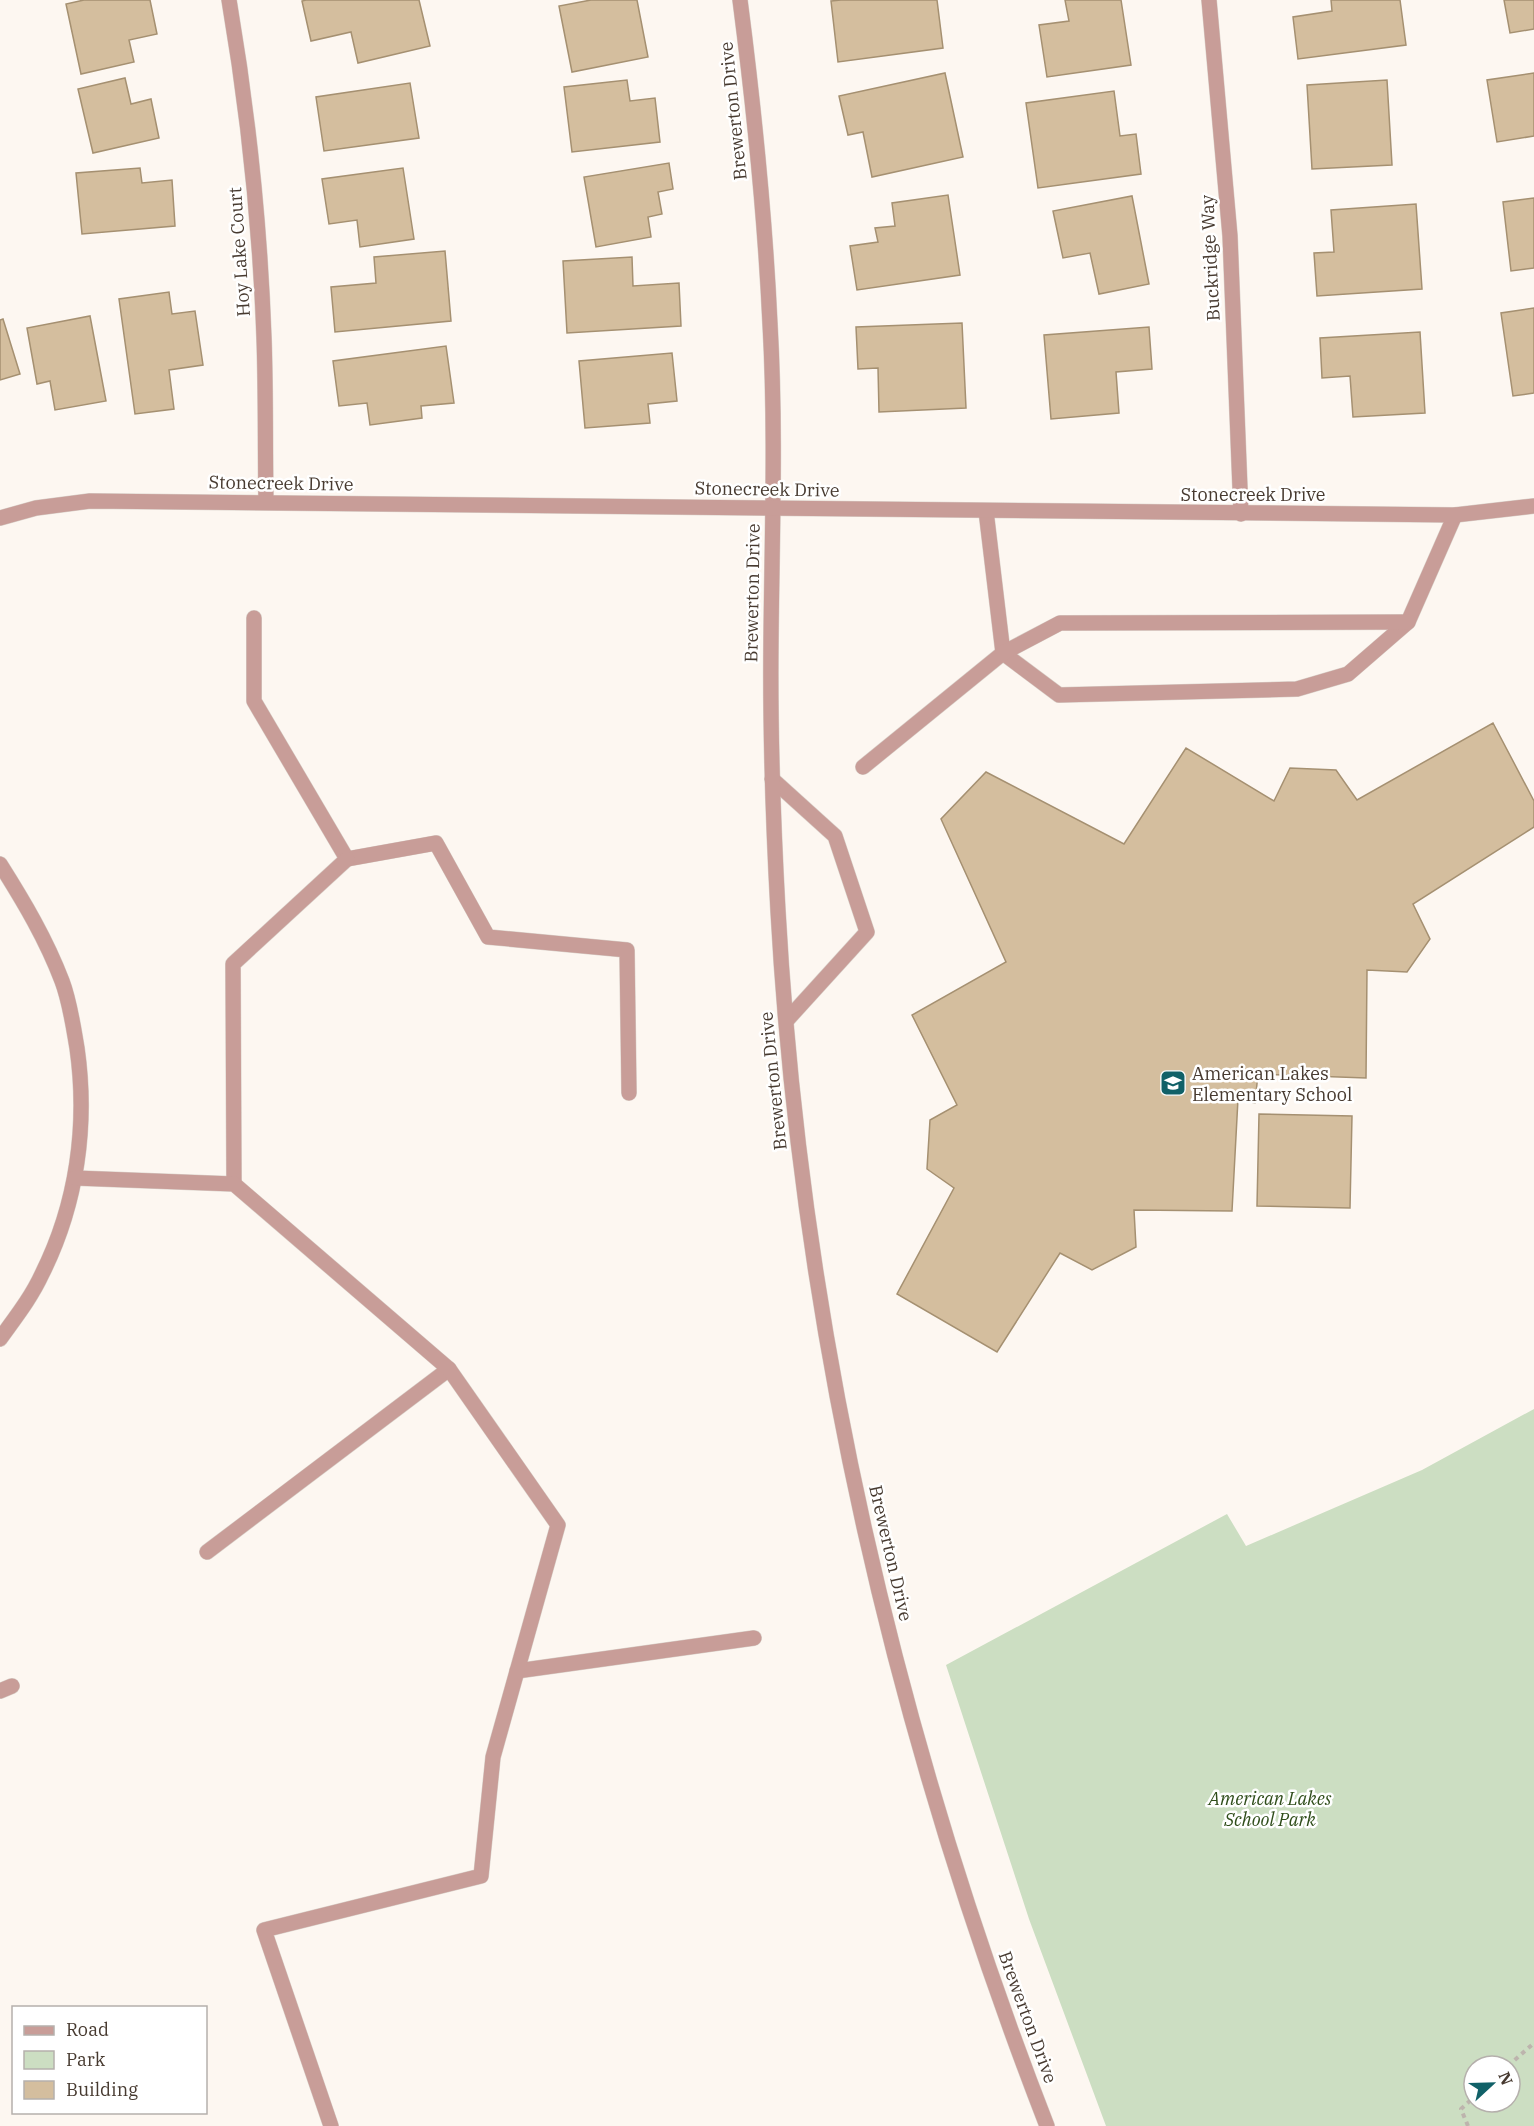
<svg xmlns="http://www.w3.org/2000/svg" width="1534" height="2126" viewBox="0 0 1534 2126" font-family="'IBM Plex Serif',serif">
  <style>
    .green { fill: #ccdec2; fill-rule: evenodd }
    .building { fill: #d4be9e; stroke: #a59071; stroke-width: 1.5 }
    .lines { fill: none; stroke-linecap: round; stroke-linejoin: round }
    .service-casing { stroke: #d9d1ca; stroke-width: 16 }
    .minor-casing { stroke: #d9d1ca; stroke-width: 16 }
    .path { stroke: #bdb4ad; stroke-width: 4; stroke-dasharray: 4.5 4.5; stroke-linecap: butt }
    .service { stroke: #c89d98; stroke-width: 15 }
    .minor { stroke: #c89d98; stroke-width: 15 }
    .labels { text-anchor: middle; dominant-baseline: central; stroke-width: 5; stroke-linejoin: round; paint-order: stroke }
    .street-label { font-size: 18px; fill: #473a30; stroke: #fff }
    .poi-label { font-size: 18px; fill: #473a30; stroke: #fff; text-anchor: start }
    .park-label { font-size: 18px; font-style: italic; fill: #2f4d1a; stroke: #fff }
  </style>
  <rect width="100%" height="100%" fill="#fdf7f1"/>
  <path class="green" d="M1534,1409V2126H1106L1029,1919L946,1665L1227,1514L1246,1546L1422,1470ZM1474,2066H1510V2102H1474Z"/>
  <g class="building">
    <polygon points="84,0 150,0 157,34 129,40 134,62 81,74 66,4"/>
    <polygon points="306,0 419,0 430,46 358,63 351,32 311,41 302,1"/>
    <polygon points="591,0 637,0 648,57 572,72 559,6"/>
    <polygon points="841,0 937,0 943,48 838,62 831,1"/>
    <polygon points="1065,0 1121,0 1131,65 1047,77 1039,25 1069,21"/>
    <polygon points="1331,0 1400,0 1406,45 1298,59 1293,17 1332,11"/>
    <polygon points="1504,0 1534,0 1534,29 1510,33"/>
    <polygon points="945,73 963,157 872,177 863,132 848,135 839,96"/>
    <polygon points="1534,73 1534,136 1497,142 1487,80"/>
    <polygon points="125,78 131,104 151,99 159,138 93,153 78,89"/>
    <polygon points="627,80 630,101 655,98 660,142 572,152 564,87"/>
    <polygon points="1387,80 1392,165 1312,169 1307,85"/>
    <polygon points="410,83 419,138 324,151 316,97"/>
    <polygon points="1114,91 1120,136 1136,134 1141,174 1038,188 1026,103"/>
    <polygon points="669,163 673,189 658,192 662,214 648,217 651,237 596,247 584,177"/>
    <polygon points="140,168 142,183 172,180 175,226 82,234 76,173"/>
    <polygon points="403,168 414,239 360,247 357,220 329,224 322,179"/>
    <polygon points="948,195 960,275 857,290 850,246 878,242 875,228 895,226 892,203"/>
    <polygon points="1132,196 1149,284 1099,294 1090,253 1063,258 1053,211"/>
    <polygon points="1534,198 1534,268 1511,271 1503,202"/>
    <polygon points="1416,204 1422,289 1317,296 1314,253 1334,252 1331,210"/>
    <polygon points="445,251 451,321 335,332 331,287 376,283 374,257"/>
    <polygon points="632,257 633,286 679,283 681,326 567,333 563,261"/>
    <polygon points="169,292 172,314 195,311 203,365 169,370 174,409 135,414 119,299"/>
    <polygon points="1534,308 1534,393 1513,396 1501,313"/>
    <polygon points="90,316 106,401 55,410 50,381 37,384 27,328"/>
    <polygon points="3,319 20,374 0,380 0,320"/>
    <polygon points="962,323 966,408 879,412 878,368 858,369 856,327"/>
    <polygon points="1149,327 1152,369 1116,372 1119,413 1051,419 1044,335"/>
    <polygon points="1420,332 1425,413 1353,417 1350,376 1322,378 1320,338"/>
    <polygon points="446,346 454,403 421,406 422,418 370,425 367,403 339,406 333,361"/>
    <polygon points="672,353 677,401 648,404 650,423 585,428 579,361"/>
    <polygon points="1493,723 1534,801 1534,827 1413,904 1430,939 1407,972 1367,970 1366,1078 1258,1074 1255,1103 1238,1099 1232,1211 1134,1210 1136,1247 1092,1270 1060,1253 997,1352 897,1294 954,1188 927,1169 930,1120 957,1105 912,1015 1006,962 941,819 986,772 1124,844 1186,748 1274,801 1290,768 1336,770 1357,800"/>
    <polygon points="1259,1114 1352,1116 1350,1208 1257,1206"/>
  </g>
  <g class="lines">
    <g class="service-casing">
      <g id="service">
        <polyline points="986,511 1003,653 1059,695 1297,689 1348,674 1408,622 1455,515"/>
        <polyline points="254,618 254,701 347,859 436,843 488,937 627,950 629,1093"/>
        <polyline points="863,767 1003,653 1060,623 1408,622"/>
        <polyline points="772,779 835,836 867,932 787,1020"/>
        <polyline points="234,1184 233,964 347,859"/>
        <polyline points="207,1552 449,1369"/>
        <polyline points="517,1671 754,1638"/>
        <polyline points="0,1691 12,1686"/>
      </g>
    </g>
    <g class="minor-casing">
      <g id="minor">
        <path d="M229,0C248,111 260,225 264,338C266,393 265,448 266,502"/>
        <path d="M740,0C754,108 765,216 770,324C776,429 772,535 771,640C770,730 773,821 778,911C801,1327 896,1738 1047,2126"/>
        <polyline points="1209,0 1230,236 1241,514"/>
        <polyline points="0,518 36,508 90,501 1455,515 1534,506"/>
        <path d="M0,864C24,902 46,939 62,981C70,1002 73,1025 77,1048C88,1125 77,1204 42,1274C31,1298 15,1318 0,1339"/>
        <polyline points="75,1178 234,1184 449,1369 558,1525 493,1757 481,1876 264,1930 331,2126"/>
      </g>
    </g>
    <g class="path">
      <polyline points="1508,2066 1534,2043"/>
      <polyline points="1468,2126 1461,2109 1474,2097"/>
    </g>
    <use href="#service" class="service"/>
    <use href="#minor" class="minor"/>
  </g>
  <defs>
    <g id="school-square" transform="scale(1.35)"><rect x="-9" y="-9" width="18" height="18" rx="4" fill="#116168" stroke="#fff"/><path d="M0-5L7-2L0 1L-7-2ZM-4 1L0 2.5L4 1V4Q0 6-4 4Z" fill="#fff"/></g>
  </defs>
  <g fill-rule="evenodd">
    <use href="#school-square" x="1173" y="1083"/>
  </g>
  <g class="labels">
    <g class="street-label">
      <text transform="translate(733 111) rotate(-96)">Brewerton Drive</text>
      <text transform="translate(239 252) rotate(-94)">Hoy Lake Court</text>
      <text transform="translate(1210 258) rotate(-93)">Buckridge Way</text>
      <text transform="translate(281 483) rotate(1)">Stonecreek Drive</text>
      <text transform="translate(767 489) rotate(1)">Stonecreek Drive</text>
      <text x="1253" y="494">Stonecreek Drive</text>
      <text transform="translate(752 593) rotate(-89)">Brewerton Drive</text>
      <text transform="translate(773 1081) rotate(-96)">Brewerton Drive</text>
      <text transform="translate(891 1553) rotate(77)">Brewerton Drive</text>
      <text transform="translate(1028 2017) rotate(70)">Brewerton Drive</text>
    </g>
    <g class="poi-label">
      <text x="1192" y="1073">American Lakes<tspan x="1192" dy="21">Elementary School</tspan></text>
    </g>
    <g class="park-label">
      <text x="1270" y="1798">American Lakes<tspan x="1270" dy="21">School Park</tspan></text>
    </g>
  </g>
  <rect x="12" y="2006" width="195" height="108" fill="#ffffff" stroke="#b5b0ac" stroke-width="1.5"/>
  <rect x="24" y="2026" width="30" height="9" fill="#c89d98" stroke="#b5b0ac" stroke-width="1.5"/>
  <text x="66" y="2036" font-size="18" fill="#473a30">Road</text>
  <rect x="24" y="2051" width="30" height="18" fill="#ccdec2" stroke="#b5b0ac" stroke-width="1.5"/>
  <text x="66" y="2066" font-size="18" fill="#473a30">Park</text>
  <rect x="24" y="2081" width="30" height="18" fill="#d4be9e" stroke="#b5b0ac" stroke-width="1.5"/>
  <text x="66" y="2096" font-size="18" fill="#473a30">Building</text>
  <g transform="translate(1492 2084) rotate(68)"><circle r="28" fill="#ffffff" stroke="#b5b0ac" stroke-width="1.5"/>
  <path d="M0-4.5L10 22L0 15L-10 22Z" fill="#116168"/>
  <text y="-9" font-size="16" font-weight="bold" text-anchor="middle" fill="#473a30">N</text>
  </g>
</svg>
